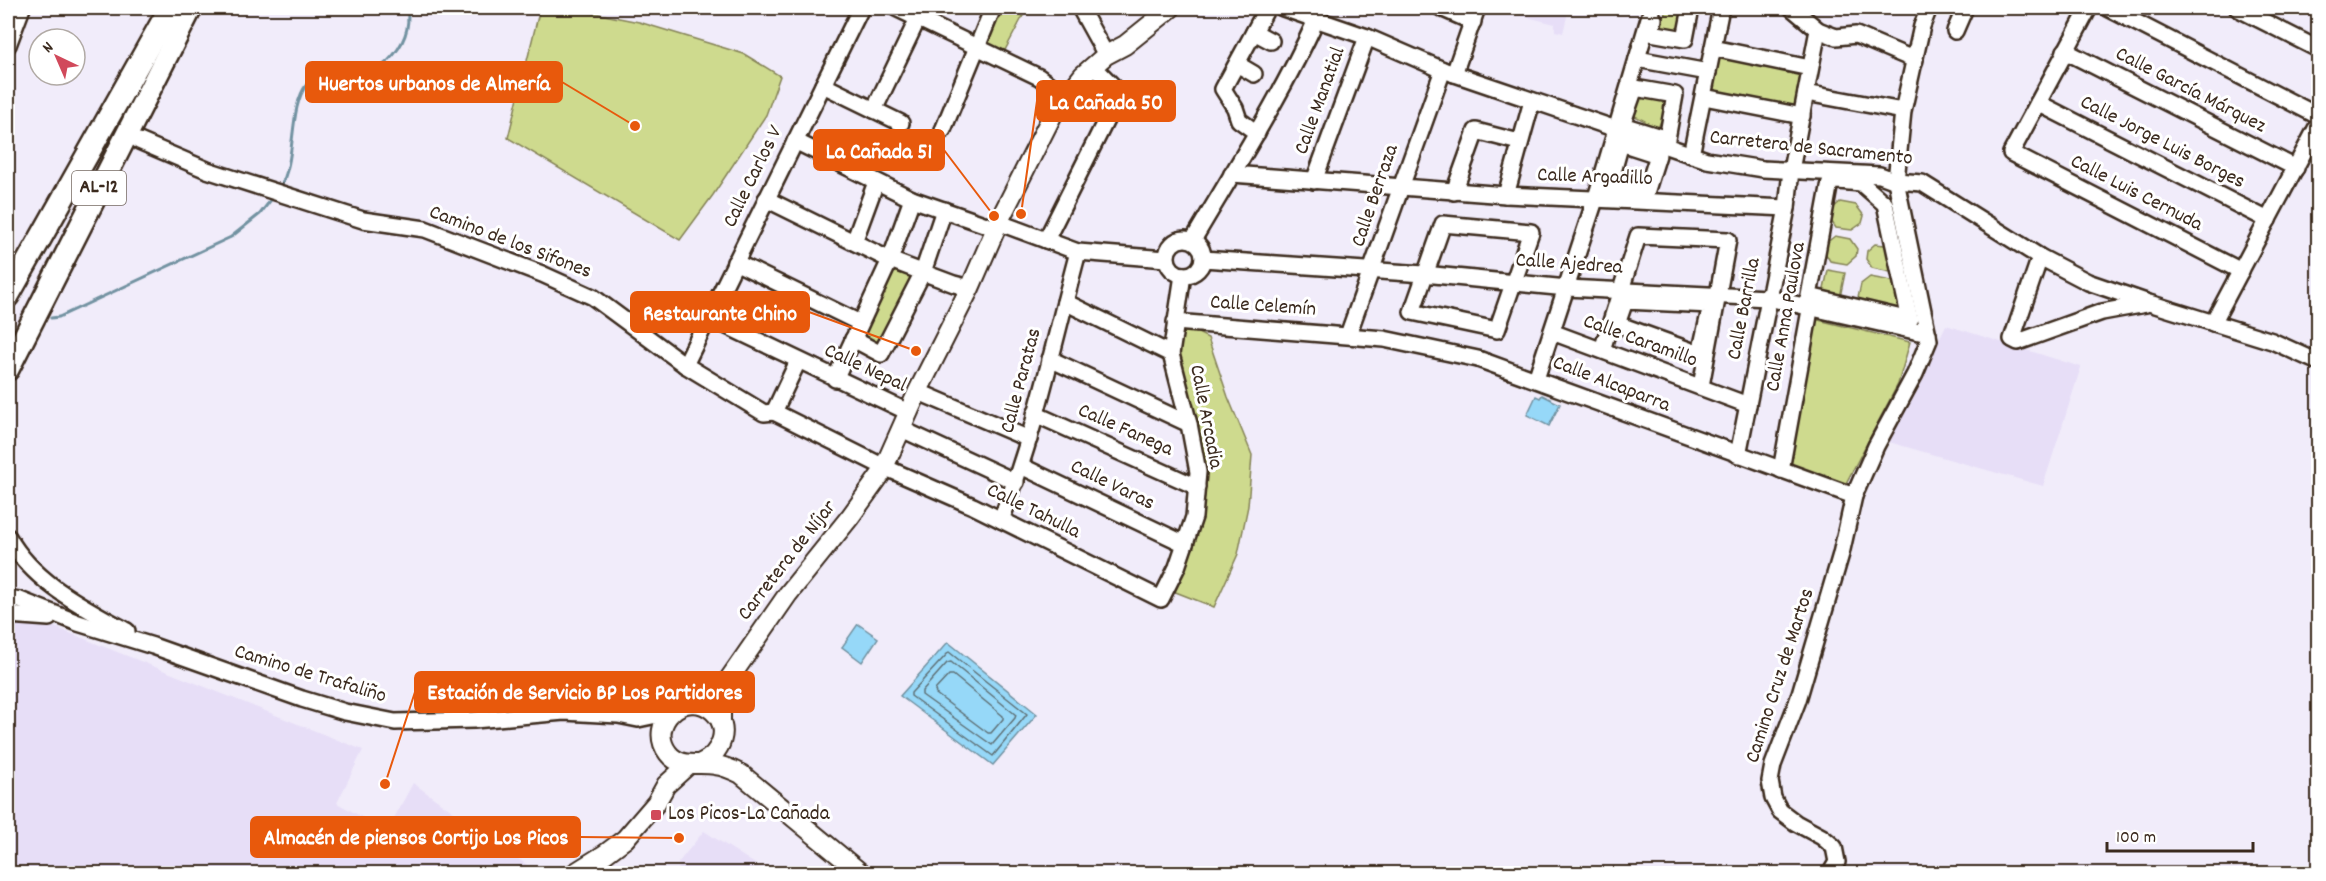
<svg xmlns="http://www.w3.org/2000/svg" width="2326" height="881" viewBox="0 0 2326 881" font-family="Dekko,sans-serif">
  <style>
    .built { fill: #e7def7 }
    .green { fill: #ceda8e; stroke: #848256; stroke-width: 1.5 }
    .water { fill: #96d8f8; stroke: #7292a1; stroke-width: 1.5 }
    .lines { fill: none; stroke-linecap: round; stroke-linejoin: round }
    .shore { stroke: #5f7075; stroke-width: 1.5 }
    .stream { stroke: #7292a1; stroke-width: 3 }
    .minor-casing { stroke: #3b2a1e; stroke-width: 20 }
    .major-casing { stroke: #3b2a1e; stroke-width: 22 }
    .highway-casing { stroke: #3b2a1e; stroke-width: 26 }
    .minor { stroke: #fff; stroke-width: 15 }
    .major { stroke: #fff; stroke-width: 18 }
    .highway { stroke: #fff; stroke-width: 21 }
    .poi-dot { fill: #d1495b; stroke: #fff; stroke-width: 2 }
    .labels { text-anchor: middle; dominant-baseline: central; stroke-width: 6; stroke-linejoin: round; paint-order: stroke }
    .shield { fill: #fff; stroke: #766a62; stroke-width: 1.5 }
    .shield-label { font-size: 20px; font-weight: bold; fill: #3b2a1e }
    .street-label { font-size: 21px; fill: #3b2a1e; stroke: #fff }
    .poi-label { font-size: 21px; fill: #3b2a1e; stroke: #fff; text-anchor: start }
    .leader { fill: none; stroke: #e8590c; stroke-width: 2 }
    .callout-dot { fill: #e8590c; stroke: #fff; stroke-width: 2 }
    .callout { fill: #e8590c; stroke: #e8590c; stroke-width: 2 }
    .callout-label { font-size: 22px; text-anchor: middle; font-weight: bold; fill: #fff }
  </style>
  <rect width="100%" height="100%" fill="#f1ecfa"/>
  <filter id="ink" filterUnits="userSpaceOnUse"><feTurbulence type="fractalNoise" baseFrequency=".0167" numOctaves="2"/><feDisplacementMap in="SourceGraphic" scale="12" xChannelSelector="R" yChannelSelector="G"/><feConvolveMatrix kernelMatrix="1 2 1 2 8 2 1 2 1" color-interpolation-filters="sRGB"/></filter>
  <g filter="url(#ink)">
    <g class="built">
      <polygon points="1491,8 1569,8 1563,33 1555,31 1555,24"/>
      <polygon points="1946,325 2081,367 2043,486 1889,442"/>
      <polygon points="32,618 363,750 337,803 387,831 413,783 527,865 518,874 423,874 420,872 418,874 8,873 8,620"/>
      <polygon points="704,831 755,864 751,871 754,873 679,873 678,863"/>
    </g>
    <g class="green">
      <polygon points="540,8 569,8 639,22 744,54 780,76 766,115 713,195 680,240 508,138"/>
      <polygon points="1001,8 1009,8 1024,14 1004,52 986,43"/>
      <polygon points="1664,8 1686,8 1681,28 1676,33 1660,29 1660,23 1665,13"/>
      <polygon points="1718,55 1805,70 1799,108 1711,93"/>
      <path d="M1644,94L1660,98L1666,104V109L1658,128L1648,126L1645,121L1635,116C1633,107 1637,100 1644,94Z"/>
      <polygon points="1840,202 1856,205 1864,216 1862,223 1852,230 1836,228 1829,218 1831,210"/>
      <polygon points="1835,236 1850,239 1857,249 1856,256 1847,264 1830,261 1824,251 1825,244"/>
      <polygon points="1875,244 1894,246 1900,274 1872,268 1866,259 1867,251"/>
      <polygon points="890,260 923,272 881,354 853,339"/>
      <polygon points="1828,270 1845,273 1839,302 1822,299"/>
      <polygon points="1870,277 1902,283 1910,320 1865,309 1858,298 1861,284"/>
      <polygon points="1810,318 1910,342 1898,384 1845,485 1784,463"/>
      <polygon points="1185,330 1194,331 1208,338 1228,397 1252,455 1248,506 1238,554 1214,607 1173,591 1198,528 1203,510 1199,443 1180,355 1179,335"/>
    </g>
    <g class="water">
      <polygon points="1542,395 1560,404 1549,426 1527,415 1536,396 1540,398"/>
      <polygon points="858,624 878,638 862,662 842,647"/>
      <polygon points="948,642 1037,714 993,765 900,696"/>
    </g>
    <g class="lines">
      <g class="shore">
        <polygon points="949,652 1027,714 993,756 911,696 911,693"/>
        <polygon points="951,662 1016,715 1015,718 992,745 922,695 922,691 947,663"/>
        <polygon points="949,675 953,675 1003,716 1003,719 991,733 988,733 936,694 935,690"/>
      </g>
      <g class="stream">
        <path d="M280,187C297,161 288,108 307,84C322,64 350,72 372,70C378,70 383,65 388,61C403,46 411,29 407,8"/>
        <polyline points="51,318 59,317 231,237 260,214 273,197"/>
        <polyline points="824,831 876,874"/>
      </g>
      <g class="minor-casing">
        <g id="minor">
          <polyline points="896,8 1039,77 1065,96"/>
          <polyline points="1080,8 1106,55"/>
          <polyline points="1283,8 1367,37 1443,70 1707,160 1763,169 1880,175 1896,181 1922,183 2040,257 2088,282 2149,303 2272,341 2318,362"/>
          <polyline points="1441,8 1473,22"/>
          <polyline points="1792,8 1818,30 1836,37 1856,35 1915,60"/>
          <polyline points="2089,8 2011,153 2241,271"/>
          <polyline points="2108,8 2318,116"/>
          <polyline points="2237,8 2318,49"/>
          <polyline points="1654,19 1651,33 1685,39 1691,8"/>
          <polyline points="1955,31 1965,8"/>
          <polyline points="1254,32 1271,41"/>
          <polyline points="8,45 22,8"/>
          <polyline points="1713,48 1810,68"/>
          <polyline points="2065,51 2296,168"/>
          <polyline points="1637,59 1708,72"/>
          <polyline points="1237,64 1254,74"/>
          <polyline points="1454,74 1477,8"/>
          <polyline points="823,85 901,123"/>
          <polygon points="1635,88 1675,95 1667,139 1622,125"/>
          <polyline points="1806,93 1903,111"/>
          <polyline points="1704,97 1802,116"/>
          <polyline points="2038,103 2268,220"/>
          <polyline points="874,110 923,8"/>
          <polyline points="943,130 993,8"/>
          <polyline points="1257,133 1239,120 1235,108 1223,89 1267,8"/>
          <polyline points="139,141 207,170 363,220 425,229 542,274 593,297 685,365 764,413 774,412"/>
          <polyline points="795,141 912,199 995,228"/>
          <polygon points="1621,143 1658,155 1646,193 1608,190"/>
          <polyline points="1691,155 1721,8"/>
          <polyline points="1232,174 1506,195 1787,208"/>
          <polyline points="1314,181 1367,37"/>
          <polygon points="1838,181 1861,183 1885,204 1910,320 1809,296 1830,182"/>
          <polyline points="1454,192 1476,131 1519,142"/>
          <polyline points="1506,195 1532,101"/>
          <polyline points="766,199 890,260 954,284 970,288"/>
          <polygon points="1443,224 1531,232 1497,330 1412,312"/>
          <polyline points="1008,226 1078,252 1166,259"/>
          <circle cx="1185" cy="257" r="18"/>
          <polyline points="1046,240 1108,116 1125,98 1099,72"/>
          <path d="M1193,240C1236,167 1282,95 1317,18"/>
          <polyline points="854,242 876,182"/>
          <polyline points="2040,257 2012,339 2018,342 2102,312 2146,304"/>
          <polyline points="1203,259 1424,274 1567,288 1768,298 1928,334"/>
          <polyline points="735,262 860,323"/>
          <polygon points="1625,301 1711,305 1700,354 1617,324"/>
          <polyline points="1065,302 1171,354"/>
          <polyline points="708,317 908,412"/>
          <polyline points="1175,322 1384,339 1478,359 1854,496"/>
          <polyline points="2213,323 2318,125"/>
          <polyline points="1552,332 1748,405"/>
          <polyline points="1348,335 1443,70"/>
          <polyline points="853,339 881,354 923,272 944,210"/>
          <polyline points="1602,350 1638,236 1728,240 1701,386"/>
          <polyline points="1050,359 1189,424"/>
          <polyline points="685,365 861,8"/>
          <polyline points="835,379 890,260 912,199"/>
          <polyline points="1536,379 1598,191 1652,8"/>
          <polyline points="926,395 1029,439"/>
          <polyline points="774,412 884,467 973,506 1161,599 1177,567 1194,517 1198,472 1189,424 1171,354 1183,275"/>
          <polyline points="774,412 798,361"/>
          <polyline points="1035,414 1197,487"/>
          <polyline points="908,432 1016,482"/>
          <polyline points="1738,455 1787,208 1791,170 1818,30"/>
          <polyline points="1021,466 1185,544"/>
          <polyline points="1781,470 1812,299"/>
          <path d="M1001,520C1035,434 1054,341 1078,252"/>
          <path d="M8,537C34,583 82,606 127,631"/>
          <polyline points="8,598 20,600 78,623 153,646 302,699 345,712 395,722 474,720 564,712 618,715 638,719 671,712"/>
          <polyline points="8,615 49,618"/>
          <polyline points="1830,874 1837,862 1834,847 1822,837 1796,823 1780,811 1773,798 1770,781 1773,765 1798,700 1841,554 1854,496 1876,446 1915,374 1929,340 1896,181 1903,111 1922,26 1929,8"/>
        </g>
      </g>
      <g class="major-casing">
        <g id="major">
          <polyline points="721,722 721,705 727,682 788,594 850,517 881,474 918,391 970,288 1000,219 1054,112 1083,75 1106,55 1125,45 1171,8"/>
          <path d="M701,763C721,754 732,728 713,711C685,687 646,724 668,753C680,769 699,762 715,765C724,766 733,770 741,774L862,874"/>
          <polyline points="573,874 605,854 625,839 656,803 666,785 688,765"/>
        </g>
      </g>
      <g class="highway-casing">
        <g id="highway">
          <polyline points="8,296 170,8"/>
          <polyline points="8,369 191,8"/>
        </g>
      </g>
      <use href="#minor" class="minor"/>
      <use href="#major" class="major"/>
      <use href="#highway" class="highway"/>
    </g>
  </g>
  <rect class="poi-dot" x="650" y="809" width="12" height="12" rx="3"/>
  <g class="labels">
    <rect class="shield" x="72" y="171" width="54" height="34" rx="4.5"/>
    <g class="shield-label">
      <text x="99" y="188">AL-12</text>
    </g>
    <g class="street-label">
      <text transform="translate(2190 91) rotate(27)">Calle García Márquez</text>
      <text transform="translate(1321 101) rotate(-70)">Calle Manatial</text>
      <text transform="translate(2162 143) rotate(27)">Calle Jorge Luis Borges</text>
      <text transform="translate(1811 149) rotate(6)">Carretera de Sacramento</text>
      <text transform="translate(754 177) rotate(-64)">Calle Carlos V</text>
      <text transform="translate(1595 178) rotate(2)">Calle Argadillo</text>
      <text transform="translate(2136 194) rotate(27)">Calle Luis Cernuda</text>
      <text transform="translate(1376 196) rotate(-71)">Calle Berraza</text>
      <text transform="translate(510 243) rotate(21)">Camino de los Sifones</text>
      <text transform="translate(1569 265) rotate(4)">Calle Ajedrea</text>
      <text transform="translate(1263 307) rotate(4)">Calle Celemín</text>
      <text transform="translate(1745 309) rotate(-79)">Calle Barrilla</text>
      <text transform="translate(1787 317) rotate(-80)">Calle Anna Paulova</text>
      <text transform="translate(1640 342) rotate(20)">Calle Caramillo</text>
      <text transform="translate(865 369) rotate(25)">Calle Nepal</text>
      <text transform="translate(1022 381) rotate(-75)">Calle Paratas</text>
      <text transform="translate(1611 385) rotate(21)">Calle Alcaparra</text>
      <text transform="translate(1205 417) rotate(79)">Calle Arcadia</text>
      <text transform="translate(1125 431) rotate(24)">Calle Fanega</text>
      <text transform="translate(1112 486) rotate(26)">Calle Varas</text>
      <text transform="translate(1033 512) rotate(26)">Calle Tahulla</text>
      <text transform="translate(788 561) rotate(-52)">Carretera de Níjar</text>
      <text transform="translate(310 675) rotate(17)">Camino de Trafaliño</text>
      <text transform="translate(1781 676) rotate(-72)">Camino Cruz de Martos</text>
    </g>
    <g class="poi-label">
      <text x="668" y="815">Los Picos-La Cañada</text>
    </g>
  </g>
  <path class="leader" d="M635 126L562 82M1021 214L1037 101M994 216L944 150M916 351L809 312M385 784L415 692M679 838L580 837"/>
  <g class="callout-dot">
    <circle cx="635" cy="126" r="6"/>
    <circle cx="1021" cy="214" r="6"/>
    <circle cx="994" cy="216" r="6"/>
    <circle cx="916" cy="351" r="6"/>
    <circle cx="385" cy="784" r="6"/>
    <circle cx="679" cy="838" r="6"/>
  </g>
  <g class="callout">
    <rect x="306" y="62" width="256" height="40" rx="6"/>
    <rect x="1037" y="81" width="138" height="40" rx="6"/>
    <rect x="814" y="130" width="130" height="40" rx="6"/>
    <rect x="631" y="292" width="178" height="40" rx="6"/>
    <rect x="415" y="672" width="339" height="40" rx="6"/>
    <rect x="251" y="817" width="329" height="40" rx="6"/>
  </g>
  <g class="callout-label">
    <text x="434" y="90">Huertos urbanos de Almería</text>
    <text x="1106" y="109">La Cañada 50</text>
    <text x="879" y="158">La Cañada 51</text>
    <text x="720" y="320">Restaurante Chino</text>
    <text x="585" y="699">Estación de Servicio BP Los Partidores</text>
    <text x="416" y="844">Almacén de piensos Cortijo Los Picos</text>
  </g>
  <rect width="2326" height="881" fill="none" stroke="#fff" stroke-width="30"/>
  <rect x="15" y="15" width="2296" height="851" fill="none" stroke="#3b2a1e" stroke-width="2" filter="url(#ink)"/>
  <g transform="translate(57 57) rotate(316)"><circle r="28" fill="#ffffff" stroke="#b1aaa5" stroke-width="1.5"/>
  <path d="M0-4.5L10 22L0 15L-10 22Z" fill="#d1495b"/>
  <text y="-9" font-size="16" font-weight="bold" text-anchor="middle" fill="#3b2a1e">N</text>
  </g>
  <path d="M2107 842v9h146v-9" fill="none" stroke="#3b2a1e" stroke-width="3"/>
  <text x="2116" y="842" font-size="18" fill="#3b2a1e" stroke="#ffffff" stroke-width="4.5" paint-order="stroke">100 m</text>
</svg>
